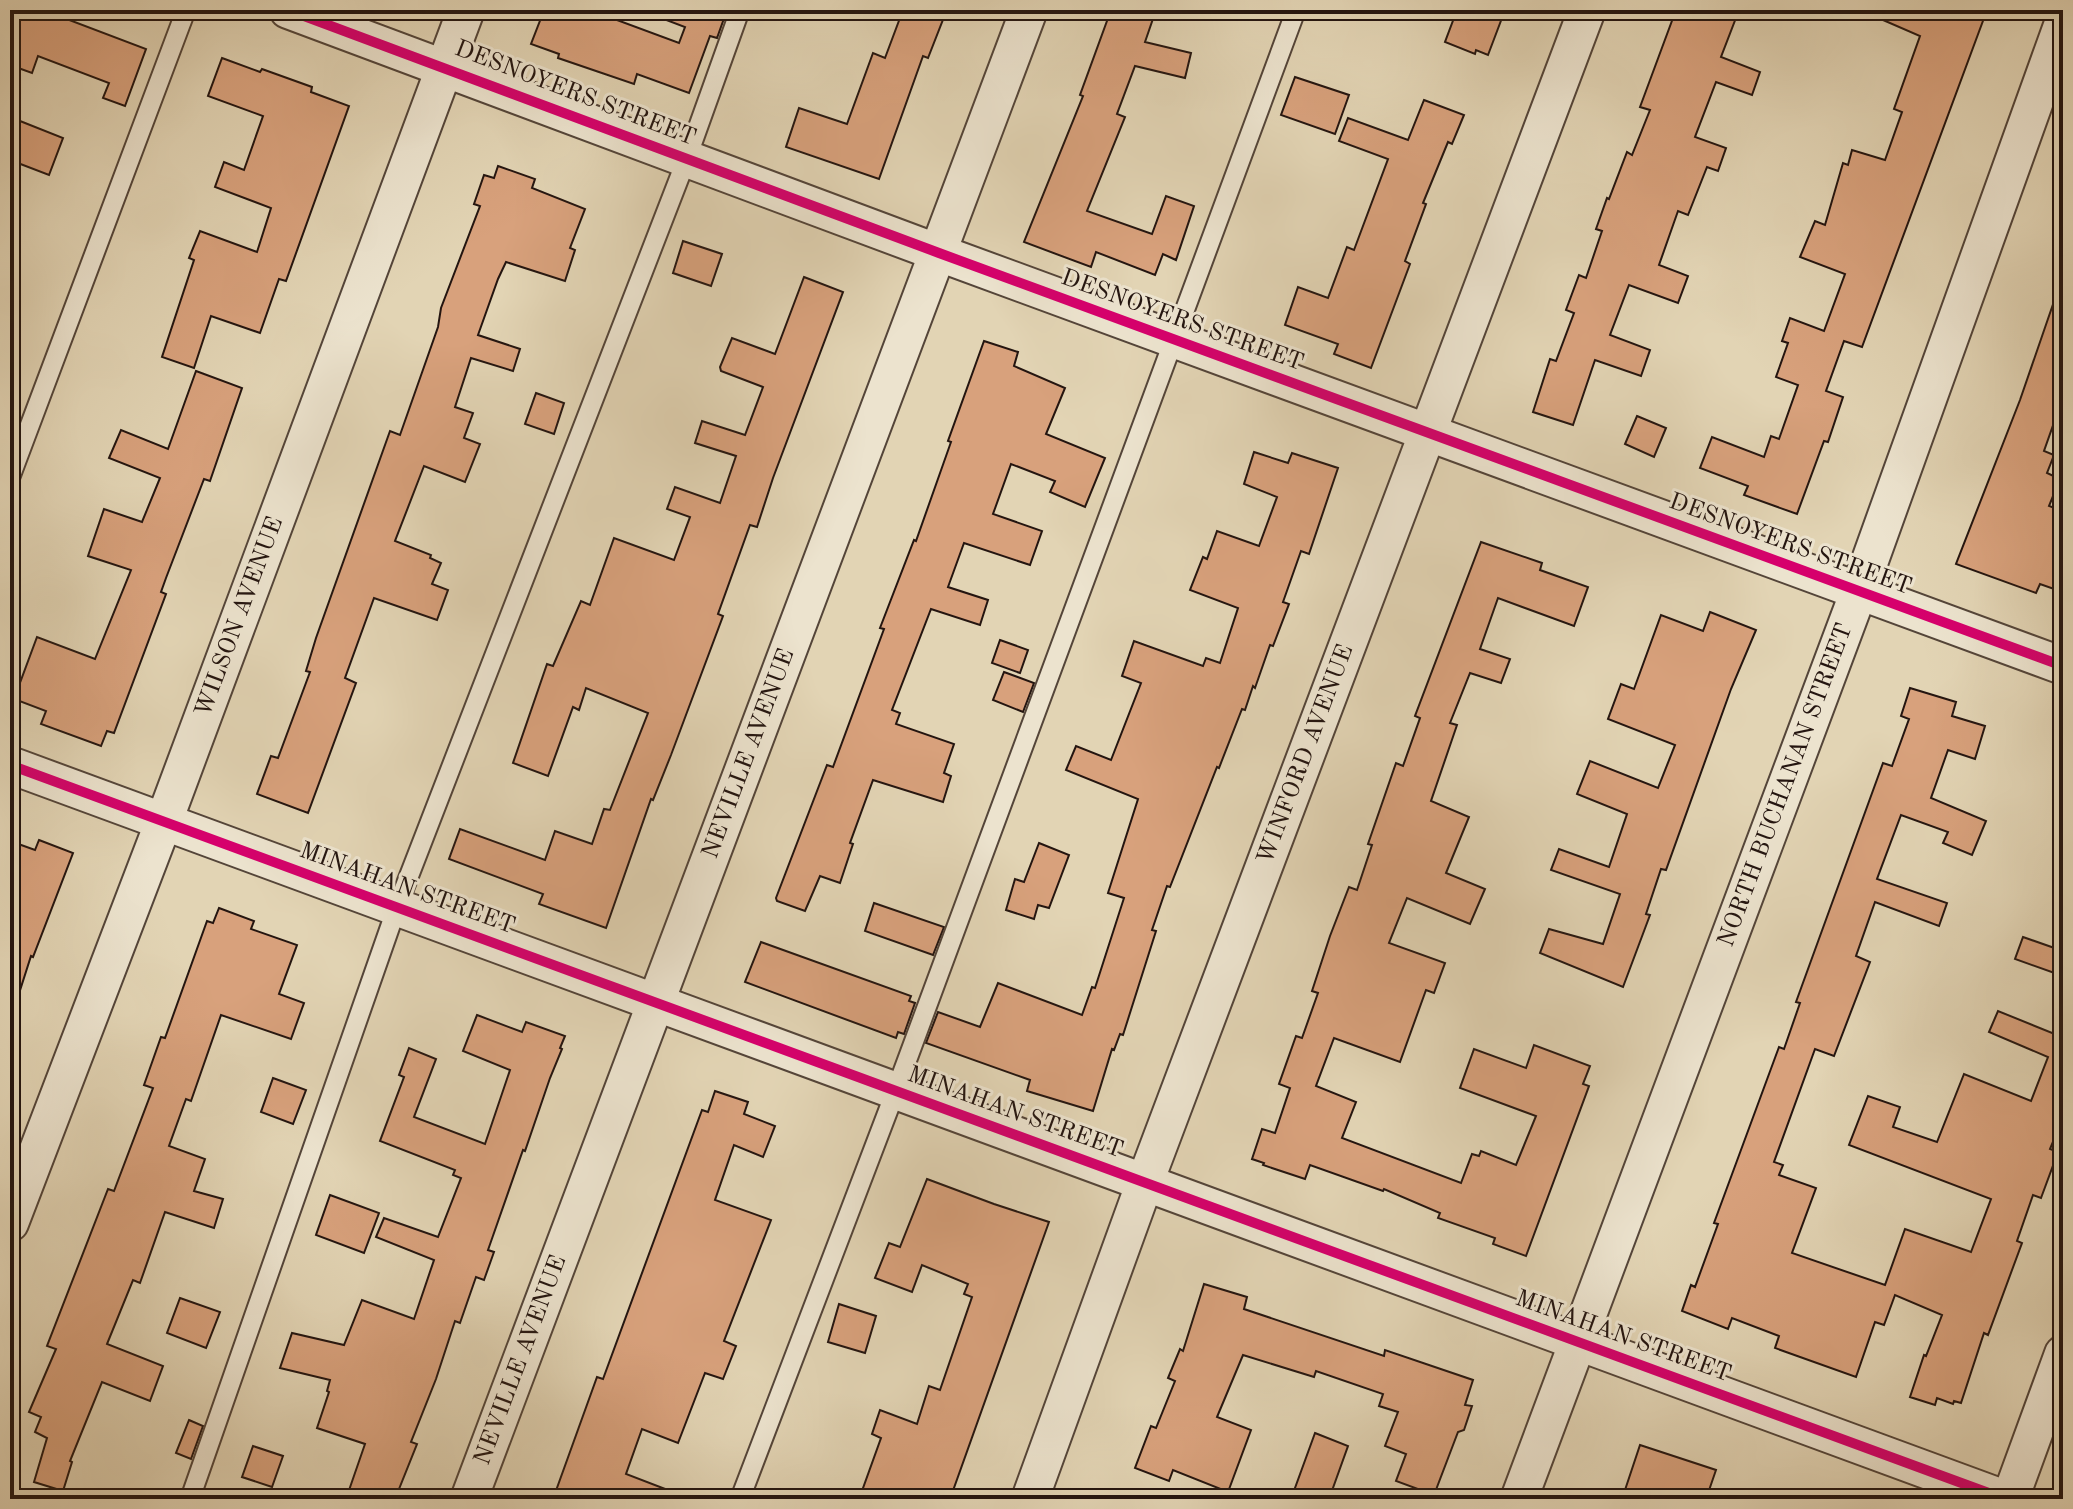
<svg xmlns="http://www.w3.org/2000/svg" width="2073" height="1509" viewBox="0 0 2073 1509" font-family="'Old Standard TT',serif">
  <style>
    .building { fill: #d8a17c; stroke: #241510; stroke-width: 2 }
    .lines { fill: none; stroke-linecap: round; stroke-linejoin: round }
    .service-casing { stroke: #544539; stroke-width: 22 }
    .minor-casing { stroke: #544539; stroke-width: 40 }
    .service { stroke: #ece3ce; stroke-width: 18 }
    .minor { stroke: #ece3ce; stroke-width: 36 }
    .cycleway-casing { stroke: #ece3ce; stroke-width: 15 }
    .cycleway { stroke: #d6006c; stroke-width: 10 }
    .labels { text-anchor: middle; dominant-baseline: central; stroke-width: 6; stroke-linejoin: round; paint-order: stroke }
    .street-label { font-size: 24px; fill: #241510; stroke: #ece3ce }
  </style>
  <rect width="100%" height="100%" fill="#e2d4b4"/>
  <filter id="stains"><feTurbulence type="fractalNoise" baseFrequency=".0025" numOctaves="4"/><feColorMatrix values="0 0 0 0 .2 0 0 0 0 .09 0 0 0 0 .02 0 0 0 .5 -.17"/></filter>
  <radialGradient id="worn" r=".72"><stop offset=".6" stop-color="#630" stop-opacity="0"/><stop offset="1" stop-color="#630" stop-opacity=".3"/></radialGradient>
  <g class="building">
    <polygon points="10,10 43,10 146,49 125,106 103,98 109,83 38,56 32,73 10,65"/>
    <polygon points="555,10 590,10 679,43 685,27 648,13 648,10 727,10 717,38 710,36 689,93 637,74 634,84 558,58 559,54 531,44 543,13 552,16"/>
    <polygon points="903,10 926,10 944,17 928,58 923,56 879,179 786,147 799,108 847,124 873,53 885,58"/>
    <polygon points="1111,10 1156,10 1145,42 1191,53 1185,78 1135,66 1117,114 1125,117 1087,211 1152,234 1166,196 1194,206 1176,260 1163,254 1155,275 1096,252 1091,267 1024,242 1083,96 1080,95"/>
    <polygon points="1457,10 1505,10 1488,55 1476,50 1475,54 1445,42"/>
    <polygon points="1676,10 1739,10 1721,57 1760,72 1752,95 1716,82 1695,137 1726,148 1718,171 1707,167 1688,215 1678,211 1659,265 1688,276 1678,303 1629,285 1610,335 1650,350 1641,376 1595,360 1573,425 1533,412 1550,359 1556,361 1574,313 1566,310 1579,275 1586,278 1602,231 1596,229 1607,198 1609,199 1627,152 1632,155 1650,110 1640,107"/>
    <polygon points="1860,10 1987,10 1862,347 1844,341 1826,391 1843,397 1828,442 1824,441 1797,514 1744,495 1748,486 1700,468 1712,437 1764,457 1771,436 1779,439 1798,385 1776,377 1788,343 1782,341 1790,318 1824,331 1845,274 1800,257 1815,221 1825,225 1843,163 1848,165 1852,150 1885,160 1902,112 1894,109 1920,36"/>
    <polygon points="222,58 260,72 262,69 312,87 311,92 349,106 286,281 279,279 260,333 211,316 194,368 162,357 194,260 189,258 200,231 257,252 271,208 215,187 224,162 244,170 263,116 208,96"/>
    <polygon points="1295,77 1349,95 1335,134 1281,115"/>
    <polygon points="1424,100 1464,115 1452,144 1448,142 1423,203 1426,204 1405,261 1410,264 1371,368 1334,354 1338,344 1285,325 1298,287 1328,298 1347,247 1354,250 1388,159 1339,141 1348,118 1408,140"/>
    <polygon points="20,121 63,138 49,175 10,160 10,148"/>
    <polygon points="498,166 535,179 532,188 585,209 570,248 575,250 565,281 506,262 498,279 478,335 520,349 513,371 471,358 455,407 473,413 464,438 480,444 465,482 424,466 395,541 431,555 430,558 441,563 432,584 448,590 437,620 374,598 345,678 356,683 308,813 257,794 271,756 278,758 310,672 306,671 316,638 390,431 400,435 438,327 441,308 480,206 474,204 484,175 494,178"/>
    <polygon points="683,241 722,254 711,286 673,273"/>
    <polygon points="804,277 843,292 773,478 757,527 750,525 718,614 723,616 671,755 653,800 651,799 606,928 539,904 543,894 449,859 460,829 545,860 555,831 592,844 604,809 610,810 648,713 586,688 579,710 573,707 548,776 513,763 547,664 553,666 581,601 590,605 614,538 674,560 690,517 667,509 675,487 720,503 736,456 695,443 702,421 745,435 763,387 721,371 720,367 732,338 775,354"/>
    <polygon points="2060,284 2063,285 2063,397 2044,451 2054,455 2047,473 2060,479 2049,506 2063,511 2063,564 2054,589 2040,584 2036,593 1956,564 2020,400"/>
    <polygon points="984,341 1018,352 1014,366 1065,388 1046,434 1105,458 1085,507 1050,492 1055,481 1011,464 993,514 1042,531 1030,565 964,543 948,587 988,600 980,625 931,609 892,710 900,713 896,724 954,744 944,773 951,776 943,802 873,780 850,843 853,844 840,883 820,876 805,911 777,901 776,898 827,765 833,767 884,629 880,628 914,540 916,541 951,442 948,441"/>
    <polygon points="196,371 242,388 210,481 204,479 166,578 161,592 166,594 114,733 107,731 101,746 41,724 46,711 14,699 37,637 95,659 131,570 88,556 104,509 142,522 160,478 109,458 121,430 168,449"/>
    <polygon points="536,393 564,403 554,434 525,424"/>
    <polygon points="1637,416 1666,428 1654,457 1625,444"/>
    <polygon points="1254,452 1288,463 1292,453 1338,468 1309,554 1301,551 1283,602 1289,604 1273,646 1270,645 1255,688 1253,686 1245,710 1242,709 1219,768 1217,767 1170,887 1167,886 1152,930 1156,931 1123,1035 1120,1034 1114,1050 1112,1049 1093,1111 1027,1091 1030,1080 926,1043 938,1012 980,1027 998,983 1082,1015 1092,987 1095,988 1124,898 1108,893 1138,799 1066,770 1076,746 1111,760 1141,683 1122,676 1134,641 1203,666 1206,658 1220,663 1238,608 1190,590 1203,557 1207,559 1217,531 1259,546 1277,497 1244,484"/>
    <polygon points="1481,542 1542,563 1540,570 1588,587 1574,626 1498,598 1480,649 1510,659 1501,683 1470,673 1450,723 1457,725 1431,801 1469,817 1446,873 1485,889 1470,924 1407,898 1389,943 1445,963 1434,993 1426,990 1400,1062 1334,1038 1316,1086 1356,1102 1342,1138 1461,1183 1472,1154 1479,1156 1481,1151 1516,1165 1536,1116 1460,1088 1474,1049 1526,1068 1534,1045 1590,1066 1583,1084 1589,1086 1526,1256 1493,1244 1495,1238 1438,1218 1440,1213 1384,1189 1383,1191 1310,1165 1305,1179 1263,1165 1264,1163 1252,1159 1262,1129 1275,1133 1290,1088 1279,1084 1296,1036 1302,1038 1318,993 1312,991 1330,936 1349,887 1357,890 1372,845 1368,844 1396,763 1403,766 1420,718 1415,716"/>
    <polygon points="1710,612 1756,630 1731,689 1666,870 1661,869 1646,914 1650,915 1623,987 1540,953 1549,929 1603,944 1620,894 1551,870 1559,849 1609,867 1627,814 1577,794 1590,761 1658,788 1675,745 1608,719 1621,684 1634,689 1661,615 1703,631"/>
    <polygon points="1000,640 1028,650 1020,673 992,663"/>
    <polygon points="1004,672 1034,683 1023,712 993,700"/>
    <polygon points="1910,688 1956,702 1952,716 1985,726 1975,759 1948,750 1931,798 1986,821 1972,855 1943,843 1948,832 1901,815 1877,879 1947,903 1939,926 1875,902 1856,956 1870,962 1834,1056 1815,1049 1774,1162 1783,1165 1779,1175 1816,1188 1792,1253 1885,1285 1905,1229 1971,1252 1991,1199 1849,1145 1868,1096 1900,1107 1893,1127 1937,1142 1964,1074 2031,1101 2048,1057 1989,1032 1998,1011 2057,1035 2063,1023 2063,1118 2050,1149 2058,1152 2041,1198 2033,1195 2017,1241 2022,1243 1988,1335 1984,1333 1961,1403 1954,1401 1953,1404 1937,1398 1935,1405 1910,1397 1924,1355 1926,1356 1942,1315 1895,1295 1884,1325 1875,1322 1856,1377 1775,1348 1779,1336 1732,1318 1728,1329 1682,1311 1691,1285 1695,1287 1718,1224 1714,1223 1779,1047 1784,1049 1800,1003 1796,1002 1883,763 1892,766 1909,719 1901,716"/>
    <polygon points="39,840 73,853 33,957 31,956 15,1006 10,1005 10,841 35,850"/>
    <polygon points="1039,843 1069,855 1049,908 1038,905 1034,919 1006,910 1015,879 1024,882"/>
    <polygon points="874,903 944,927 933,955 865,931"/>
    <polygon points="219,908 254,921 251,929 297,945 279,994 304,1003 291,1039 221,1015 191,1101 186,1099 169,1146 205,1159 194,1191 223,1199 214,1228 165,1212 140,1283 133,1280 107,1344 163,1366 150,1401 102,1382 70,1461 72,1462 63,1491 34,1482 47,1438 35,1432 41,1417 29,1412 56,1349 47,1346 108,1189 114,1191 153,1088 144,1085 161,1037 165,1038 207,921 213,923"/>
    <polygon points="2023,937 2063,951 2063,976 2015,959"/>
    <polygon points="761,942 911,996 909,1001 915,1003 904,1034 898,1032 896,1038 745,982"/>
    <polygon points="477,1015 522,1032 526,1022 565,1036 560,1048 562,1049 550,1078 525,1151 523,1150 488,1250 494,1252 484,1280 476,1277 460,1323 455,1321 436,1379 411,1442 417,1444 395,1499 346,1499 365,1444 317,1428 329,1392 327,1391 330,1380 280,1368 292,1333 344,1345 362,1300 414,1319 434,1260 376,1237 384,1218 438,1237 461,1178 453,1175 455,1170 380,1141 404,1077 399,1075 409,1048 436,1059 414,1117 485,1144 510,1070 463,1051"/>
    <polygon points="273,1078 306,1090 293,1124 261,1112"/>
    <polygon points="715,1091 748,1102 744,1114 775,1126 763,1157 734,1145 715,1200 771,1220 724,1341 736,1346 723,1379 705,1373 678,1443 642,1429 626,1474 686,1497 686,1499 553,1499 597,1377 603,1379 702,1110 708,1112"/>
    <polygon points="927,1179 994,1204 1049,1222 950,1499 885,1499 862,1491 881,1438 872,1434 880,1410 917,1424 929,1386 940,1390 972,1297 964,1294 968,1284 922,1265 912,1292 875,1278 889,1243 900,1247"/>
    <polygon points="330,1195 379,1213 364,1253 316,1235"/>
    <polygon points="1204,1284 1247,1297 1244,1309 1384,1356 1385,1350 1473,1380 1465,1405 1472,1406 1464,1430 1458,1432 1434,1495 1396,1481 1406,1454 1385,1446 1398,1412 1379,1406 1383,1394 1316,1371 1314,1377 1243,1355 1217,1417 1251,1430 1228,1492 1173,1470 1169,1481 1135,1468 1151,1426 1156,1428 1175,1381 1168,1378 1180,1349 1183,1351"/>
    <polygon points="180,1298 220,1312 206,1348 167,1333"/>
    <polygon points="839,1304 876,1316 865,1353 828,1342"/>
    <polygon points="189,1420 203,1426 191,1459 176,1453"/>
    <polygon points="1315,1433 1348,1446 1329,1499 1291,1499"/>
    <polygon points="1640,1445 1716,1470 1706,1499 1643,1499 1624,1493"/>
    <polygon points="253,1446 283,1456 272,1487 242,1477"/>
  </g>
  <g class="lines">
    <g class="service-casing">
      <g id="service">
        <polyline points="10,478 186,10"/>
        <polyline points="190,1499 397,907 687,158 740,10"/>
        <polyline points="740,1499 896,1090 1296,10"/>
      </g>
    </g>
    <g class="minor-casing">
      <g id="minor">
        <polyline points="288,10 939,253 2063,666"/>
        <polyline points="10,765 2005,1499"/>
        <path id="s1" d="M10,1223L164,821L466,10"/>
        <path id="s2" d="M469,1499L1029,10"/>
        <path id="s3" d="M1030,1499L1145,1182L1587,10"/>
        <path id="s4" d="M1519,1499L1859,591L2063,23"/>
        <polyline points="2010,1499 2063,1354"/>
      </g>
    </g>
    <use href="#service" class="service"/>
    <use href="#minor" class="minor"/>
    <g class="cycleway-casing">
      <g id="cycleway">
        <polyline points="288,10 939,253 2063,666"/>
        <polyline points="10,765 2005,1499"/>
      </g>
    </g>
    <use href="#cycleway" class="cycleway"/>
  </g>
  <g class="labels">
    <g class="street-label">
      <text transform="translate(575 94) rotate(21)">DESNOYERS STREET</text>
      <text transform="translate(1182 321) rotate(20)">DESNOYERS STREET</text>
      <text transform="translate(1790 545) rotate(20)">DESNOYERS STREET</text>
      <text stroke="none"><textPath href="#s1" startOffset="648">WILSON AVENUE</textPath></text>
      <text stroke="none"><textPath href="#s3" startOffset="794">WINFORD AVENUE</textPath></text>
      <text stroke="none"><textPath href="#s2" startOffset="796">NEVILLE AVENUE</textPath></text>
      <text stroke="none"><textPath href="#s4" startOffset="762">NORTH BUCHANAN STREET</textPath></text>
      <text transform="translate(407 889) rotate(20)">MINAHAN STREET</text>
      <text transform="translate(1015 1113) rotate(20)">MINAHAN STREET</text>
      <text transform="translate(1623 1337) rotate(20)">MINAHAN STREET</text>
      <text stroke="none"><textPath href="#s2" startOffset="148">NEVILLE AVENUE</textPath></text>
    </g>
  </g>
  <rect width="2073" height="1509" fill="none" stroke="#e2d4b4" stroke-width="40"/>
  <rect x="12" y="12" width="2049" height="1485" fill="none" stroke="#241510" stroke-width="4"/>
  <rect x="20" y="20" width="2033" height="1469" fill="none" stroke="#241510" stroke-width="2"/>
  <rect width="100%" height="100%" filter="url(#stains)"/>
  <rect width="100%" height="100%" fill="url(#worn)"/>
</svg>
